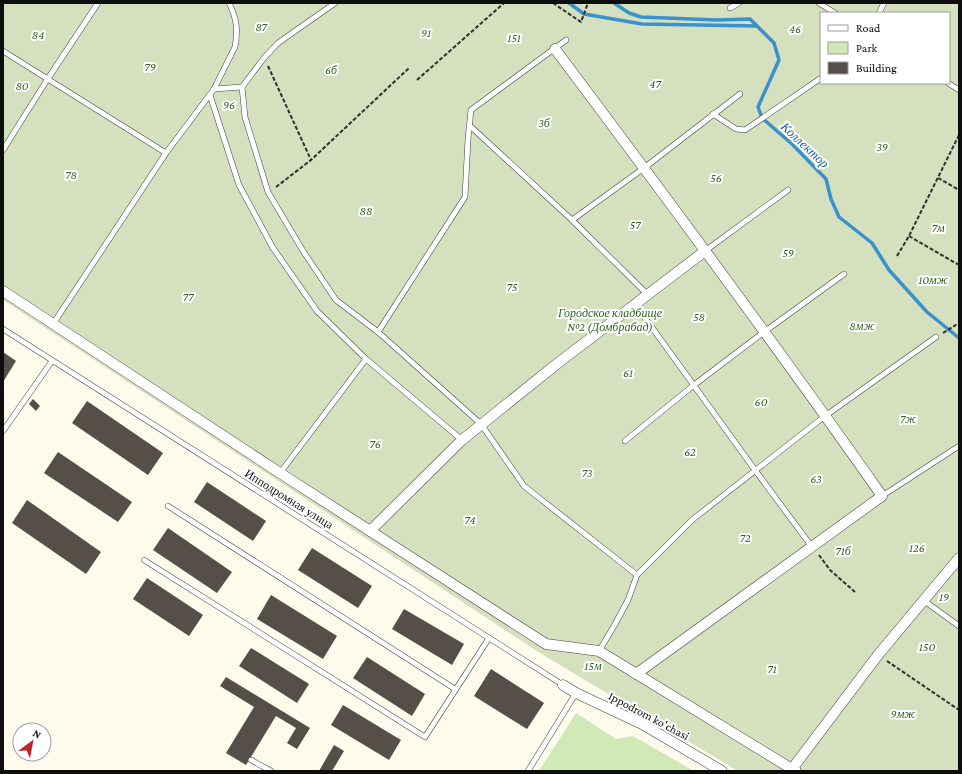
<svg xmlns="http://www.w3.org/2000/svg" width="962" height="774" viewBox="0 0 962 774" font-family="'Crimson Pro',serif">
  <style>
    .green { fill: #d1e8b7 }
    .cemetery { fill: #d5e0be; fill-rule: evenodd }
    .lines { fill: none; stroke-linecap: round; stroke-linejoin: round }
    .stream { stroke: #3a92cc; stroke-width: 3.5 }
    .building { fill: #554e49 }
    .lane-casing { stroke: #404040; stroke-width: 6 }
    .street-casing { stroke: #404040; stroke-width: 11 }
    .path { stroke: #2f2f2f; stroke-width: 2; stroke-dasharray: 4 2; stroke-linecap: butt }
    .lane { stroke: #fff; stroke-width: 5 }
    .street { stroke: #fff; stroke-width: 10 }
    .labels { text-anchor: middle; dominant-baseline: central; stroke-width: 4; stroke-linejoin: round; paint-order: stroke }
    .park-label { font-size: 12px; font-style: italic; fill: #2d631e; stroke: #fff }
    .street-label { font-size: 12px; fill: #0d0d0d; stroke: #fff }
    .water-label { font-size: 13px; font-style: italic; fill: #17639d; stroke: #fff }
  </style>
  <rect width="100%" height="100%" fill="#fffbec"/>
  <polygon class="green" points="576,713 616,739 633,736 694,771 539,771"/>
  <path class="cemetery" d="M3,3H959V771H738L543,655L3,300ZM821,13H949V83H821Z"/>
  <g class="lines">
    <g class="stream">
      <polyline points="569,3 584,14 642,24 757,26"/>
      <polyline points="614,3 629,13 641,17 716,20 750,19 774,43 779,60 758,107 762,118 792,144 826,179 831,199 839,217 872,243 889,270 927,312 959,338"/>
    </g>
  </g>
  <g class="building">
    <polygon points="3,352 16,361 3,382"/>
    <polygon points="33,399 40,406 36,411 29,404"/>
    <polygon points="87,401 163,453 148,475 72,423"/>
    <polygon points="58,452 132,502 118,522 44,473"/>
    <polygon points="207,482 266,521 253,541 194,502"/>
    <polygon points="27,500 101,552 86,574 12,523"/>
    <polygon points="168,528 232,572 217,593 153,550"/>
    <polygon points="312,548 372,586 358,608 298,570"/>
    <polygon points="147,578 203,615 189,636 133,599"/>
    <polygon points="271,595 337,636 323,659 257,619"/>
    <polygon points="404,609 464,644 452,665 392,629"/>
    <polygon points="251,648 309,684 297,703 239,666"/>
    <polygon points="367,657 425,694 412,716 353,678"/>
    <polygon points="491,669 544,703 527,729 474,696"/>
    <polygon points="226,677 310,728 297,749 287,743 296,728 276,716 246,765 226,753 254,707 220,686"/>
    <polygon points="343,705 401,740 389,760 331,725"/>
    <polygon points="334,745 344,751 332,771 319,771"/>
  </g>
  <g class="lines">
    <g class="lane-casing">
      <g id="lane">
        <polyline points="335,3 278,43 264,58 242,87 245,117 268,192 303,251 336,300 378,332 481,424 524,486 637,575"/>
        <polyline points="819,3 835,13"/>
        <polyline points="730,8 739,3"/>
        <polyline points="879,13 884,3"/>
        <polyline points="3,51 166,153"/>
        <polyline points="948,83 959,90"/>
        <polyline points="214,89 242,87"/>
        <polyline points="210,95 239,185 273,248 317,311 366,359 462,440"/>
        <polyline points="713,114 736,129 745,130 821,78"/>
        <polyline points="469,125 572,220 647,294"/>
        <polyline points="3,150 47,80 98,3"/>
        <polyline points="572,220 644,168 740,94"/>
        <polyline points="705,251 788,190"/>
        <polyline points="635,304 755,470 812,547"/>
        <path d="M53,324L166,153L214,89L235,47C238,30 237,19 229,3"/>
        <polyline points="3,329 563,685"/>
        <polyline points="378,332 465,197 468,139 471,110 566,40"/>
        <polyline points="3,431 52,361"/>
        <polyline points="625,441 694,385 764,332 844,274"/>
        <polyline points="280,473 366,359"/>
        <polyline points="882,496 959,446"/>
        <polyline points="168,506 455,689"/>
        <polyline points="144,560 425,737 489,638"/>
        <polyline points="923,600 959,626"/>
        <polyline points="599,651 614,626 628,600 637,575 692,520 825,416 936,337"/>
        <polyline points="251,760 271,771"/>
        <polyline points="528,771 576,693"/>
      </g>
    </g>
    <g class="street-casing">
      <g id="street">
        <path d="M555,49C666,197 776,345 882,496L636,674"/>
        <polyline points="3,291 280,473 546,644 599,651 792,769 796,771"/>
        <polyline points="370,531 462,440 558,363 705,251"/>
        <polyline points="563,685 576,693 642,724 722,771"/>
        <polyline points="792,769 878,655 959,558"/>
      </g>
    </g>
    <g class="path">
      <polyline points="553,3 581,22 588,3"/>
      <polyline points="268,66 311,160"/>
      <polyline points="417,80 504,3"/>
      <polyline points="938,178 959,190"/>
      <polyline points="276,187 311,160 409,68"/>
      <polyline points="909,236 959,265"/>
      <polyline points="897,256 909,236 959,135"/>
      <polyline points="943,333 959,323"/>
      <polyline points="819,555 830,570 855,592"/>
      <polyline points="887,661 959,710"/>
    </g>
    <use href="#lane" class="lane"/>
    <use href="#street" class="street"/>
  </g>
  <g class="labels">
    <g class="park-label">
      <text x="261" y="27">87</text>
      <text x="795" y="29">46</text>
      <text x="426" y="33">91</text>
      <text x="38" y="35">84</text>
      <text x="514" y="38">151</text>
      <text x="150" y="67">79</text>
      <text x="331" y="70">6б</text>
      <text x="655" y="84">47</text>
      <text x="22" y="86">80</text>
      <text x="229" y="105">96</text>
      <text x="544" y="123">3б</text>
      <text x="882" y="147">39</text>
      <text x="71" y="175">78</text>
      <text x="716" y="178">56</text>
      <text x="366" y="211">88</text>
      <text x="635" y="225">57</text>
      <text x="938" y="228">7м</text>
      <text x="788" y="253">59</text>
      <text x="933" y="280">10мж</text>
      <text x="512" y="287">75</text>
      <text x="188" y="297">77</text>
      <text x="610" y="313">Городское кладбище<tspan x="610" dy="14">№2 (Домбрабад)</tspan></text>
      <text x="699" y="317">58</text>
      <text x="862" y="326">8мж</text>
      <text x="628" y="373">61</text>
      <text x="761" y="402">60</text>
      <text x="908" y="419">7ж</text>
      <text x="375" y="444">76</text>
      <text x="690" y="452">62</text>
      <text x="587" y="473">73</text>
      <text x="816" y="479">63</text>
      <text x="470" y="520">74</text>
      <text x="745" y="538">72</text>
      <text x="917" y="548">126</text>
      <text x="843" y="551">71б</text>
      <text x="944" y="597">19</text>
      <text x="927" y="647">150</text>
      <text x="593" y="666">15м</text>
      <text x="772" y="669">71</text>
      <text x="903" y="714">9мж</text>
    </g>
    <g class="street-label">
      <text transform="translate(289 499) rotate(32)">Ипподромная улица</text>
      <text transform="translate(649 716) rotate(28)">Ippodrom ko'chasi</text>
    </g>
    <g class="water-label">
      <text transform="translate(805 145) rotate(43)">Коллектор</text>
    </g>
  </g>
  <rect width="962" height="774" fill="none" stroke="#0d0d0d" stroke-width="8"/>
  <rect x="820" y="12" width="130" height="72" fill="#ffffff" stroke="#9e9e9e"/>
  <rect x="828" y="25" width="20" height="6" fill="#ffffff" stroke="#9e9e9e"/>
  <text x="856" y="32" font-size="12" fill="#0d0d0d">Road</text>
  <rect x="828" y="42" width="20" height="12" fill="#d1e8b7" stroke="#9e9e9e"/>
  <text x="856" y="52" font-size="12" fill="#0d0d0d">Park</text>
  <rect x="828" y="62" width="20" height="12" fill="#554e49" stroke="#9e9e9e"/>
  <text x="856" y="72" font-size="12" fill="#0d0d0d">Building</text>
  <g transform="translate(32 742) rotate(32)"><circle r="19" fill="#ffffff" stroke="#9e9e9e"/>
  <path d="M0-3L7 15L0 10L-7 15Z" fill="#bb262e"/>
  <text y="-6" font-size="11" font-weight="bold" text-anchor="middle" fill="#0d0d0d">N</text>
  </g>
</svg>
